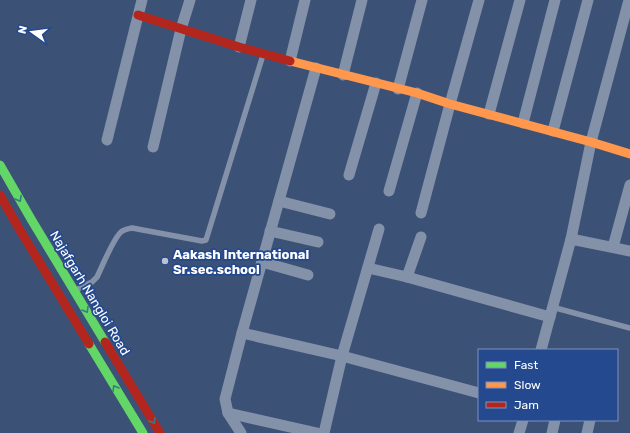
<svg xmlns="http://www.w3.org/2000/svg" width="630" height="433" viewBox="0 0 630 433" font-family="Rubik,sans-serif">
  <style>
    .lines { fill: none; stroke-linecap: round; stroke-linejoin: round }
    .lane { stroke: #8392a9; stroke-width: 5.5 }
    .street { stroke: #8392a9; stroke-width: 11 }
    .fast { stroke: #63d668; stroke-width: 9 }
    .slow { stroke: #ff974d; stroke-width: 9 }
    .jam { stroke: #b3261e; stroke-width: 9 }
    .oneway { stroke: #3a7a81 }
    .poi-dot { fill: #bbc2cf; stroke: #24498f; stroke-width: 1.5 }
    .labels { text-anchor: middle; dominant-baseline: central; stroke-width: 3.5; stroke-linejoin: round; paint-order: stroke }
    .poi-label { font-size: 13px; font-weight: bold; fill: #fff; stroke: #24498f; text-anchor: start }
    .street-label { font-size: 13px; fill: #fff; stroke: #24498f }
  </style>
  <rect width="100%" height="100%" fill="#3c5176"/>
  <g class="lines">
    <g class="lane">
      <path d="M76,290L92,282L97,277C102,267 113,239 121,232C124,229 128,229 132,228L202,241L206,240L263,55"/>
      <polyline points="552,307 630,328"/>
    </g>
    <g class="street">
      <polyline points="239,47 251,0"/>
      <polyline points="290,61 305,0"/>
      <polyline points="343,75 362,0"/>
      <polyline points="398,89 422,0"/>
      <polyline points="489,114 520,0"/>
      <polyline points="523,123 555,0"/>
      <polyline points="553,131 588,0"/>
      <polyline points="107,140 142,0"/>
      <polyline points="153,147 181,29 190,0"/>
      <polyline points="349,175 376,83"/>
      <polyline points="389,191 417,93"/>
      <polyline points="279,201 330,214"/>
      <polyline points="421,213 450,104 479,0"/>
      <polyline points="270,231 318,242"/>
      <polyline points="571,239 630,251"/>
      <polyline points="613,247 630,185"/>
      <polyline points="262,262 308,275"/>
      <polyline points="368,268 407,277 550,317"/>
      <polyline points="407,277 421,237"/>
      <polyline points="242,333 342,356 479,393"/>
      <polyline points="541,350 571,239 591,142 629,0"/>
      <polyline points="228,413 317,433"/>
      <polyline points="241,433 228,413 225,399 242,333 316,68"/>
      <polyline points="324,433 342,356 379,229"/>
      <polyline points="519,433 523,420"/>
      <polyline points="552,433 555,420"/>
      <polyline points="587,433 590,420"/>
    </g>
    <g class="fast">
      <polyline points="0,165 31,219 105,342"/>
      <polyline points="89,344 143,433"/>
    </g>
    <polyline class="slow" points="290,61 417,93 450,104 591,142 630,154"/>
    <g class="jam">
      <polyline points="138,15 239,47 290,61"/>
      <polyline points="0,195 18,227 89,344"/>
      <polyline points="105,342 160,433"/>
    </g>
  </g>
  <defs><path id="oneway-chevron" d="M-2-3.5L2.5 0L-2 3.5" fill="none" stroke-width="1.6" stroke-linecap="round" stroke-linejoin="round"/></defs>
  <g class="oneway">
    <use href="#oneway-chevron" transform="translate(19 199) rotate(61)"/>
    <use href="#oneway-chevron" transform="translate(86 310) rotate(59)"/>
    <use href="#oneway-chevron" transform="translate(115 388) rotate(-121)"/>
    <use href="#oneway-chevron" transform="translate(153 421) rotate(59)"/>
  </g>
  <circle class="poi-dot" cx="165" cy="261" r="4"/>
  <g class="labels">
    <g class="poi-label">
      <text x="173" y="254">Aakash International<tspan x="173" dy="15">Sr.sec.school</tspan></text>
    </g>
    <g class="street-label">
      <text transform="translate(90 293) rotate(59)">Najafgarh Nangloi Road</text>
    </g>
  </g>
  <rect x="478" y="349" width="140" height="72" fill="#24498f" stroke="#7c92bc"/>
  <rect x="486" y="362" width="20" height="6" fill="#63d668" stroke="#7c92bc"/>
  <text x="514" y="369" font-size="12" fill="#ffffff">Fast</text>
  <rect x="486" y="382" width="20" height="6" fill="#ff974d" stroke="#7c92bc"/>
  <text x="514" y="389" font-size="12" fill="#ffffff">Slow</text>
  <rect x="486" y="402" width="20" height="6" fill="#b3261e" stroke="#7c92bc"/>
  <text x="514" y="409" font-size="12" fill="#ffffff">Jam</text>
  <g transform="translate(32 32) rotate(284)" stroke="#24498f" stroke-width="3" paint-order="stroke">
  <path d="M0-3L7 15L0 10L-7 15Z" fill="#ffffff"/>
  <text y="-6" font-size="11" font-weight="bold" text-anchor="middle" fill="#ffffff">N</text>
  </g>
</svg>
